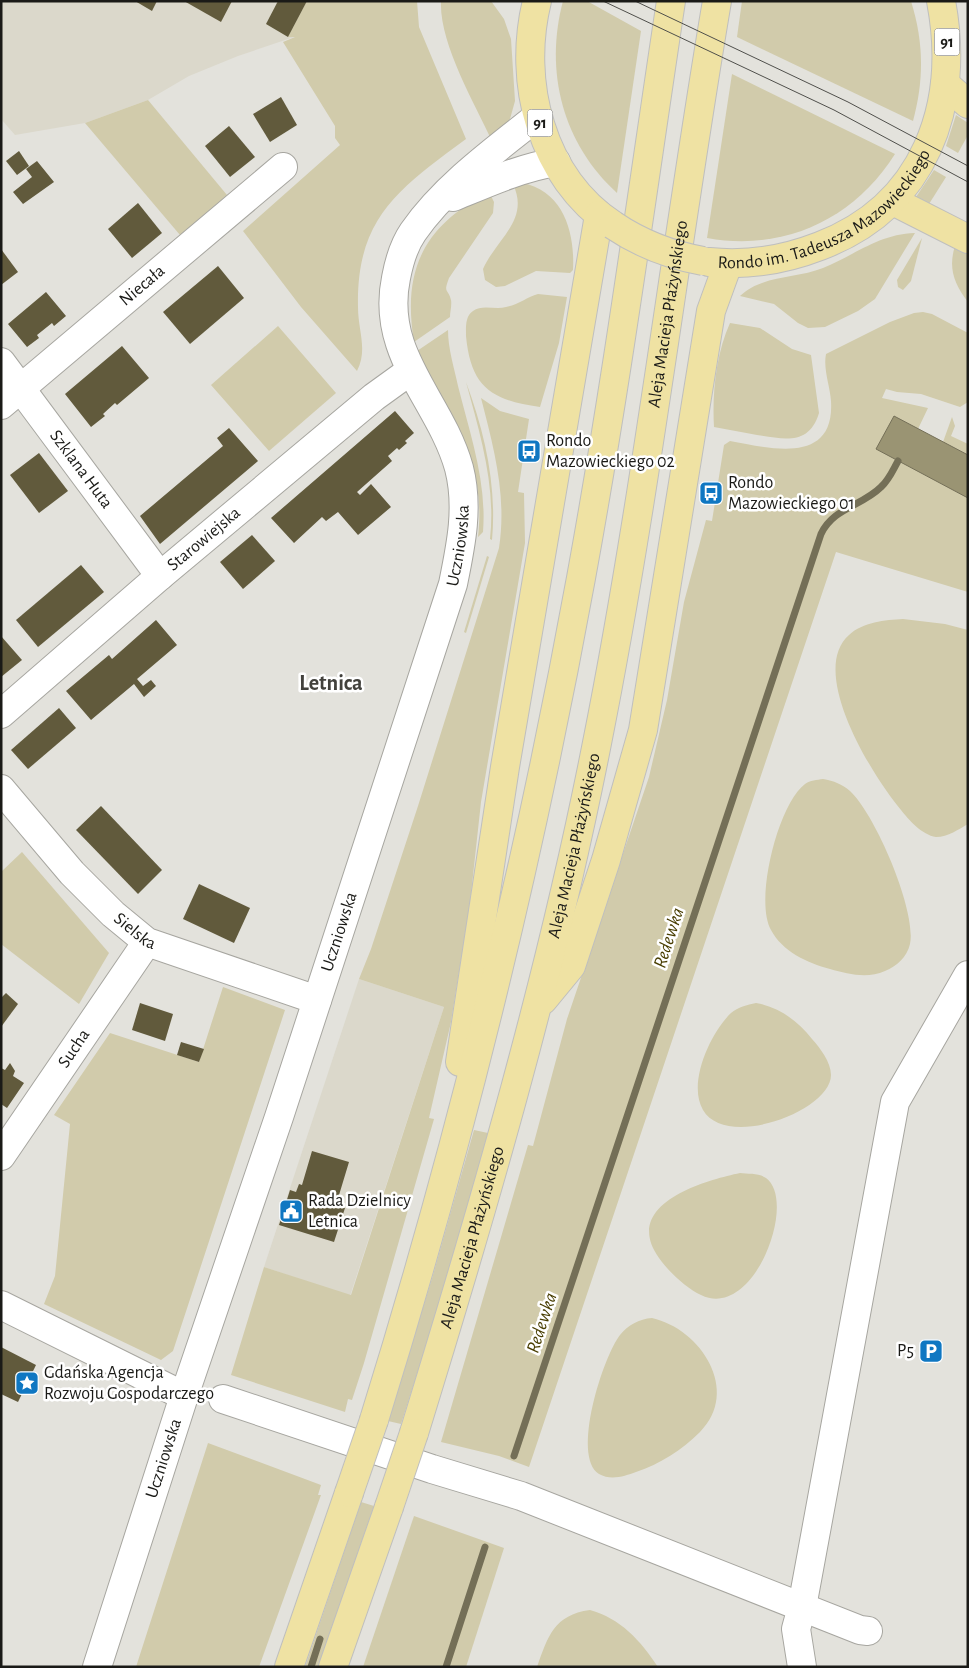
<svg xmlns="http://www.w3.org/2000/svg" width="969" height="1668" viewBox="0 0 969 1668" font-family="'Alegreya Sans',sans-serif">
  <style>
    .built { fill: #dbd8cb }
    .green { fill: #d1cbab }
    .water { fill: #9a9473; stroke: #746f57 }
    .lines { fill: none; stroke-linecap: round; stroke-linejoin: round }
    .stream { stroke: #746f57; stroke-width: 7 }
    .building { fill: #615a3c }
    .minor-casing { stroke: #a7a6a0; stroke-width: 30 }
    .major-casing { stroke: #bfbfbe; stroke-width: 30 }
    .minor { stroke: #fff; stroke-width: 28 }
    .major { stroke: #efe2a3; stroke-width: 28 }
    .tram { stroke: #4f4f4b; stroke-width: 1 }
    .major-bridge-casing { stroke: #bfbfbe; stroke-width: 30; stroke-linecap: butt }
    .major-bridge { stroke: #efe2a3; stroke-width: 28 }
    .labels { text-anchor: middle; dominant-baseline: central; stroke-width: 5; stroke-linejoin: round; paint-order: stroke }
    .shield { fill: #fff; stroke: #5f5f5d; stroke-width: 1 }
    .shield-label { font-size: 16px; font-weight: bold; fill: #1a1a17 }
    .street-label { font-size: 18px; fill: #1a1a17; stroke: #fff }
    .poi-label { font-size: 18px; fill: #1a1a17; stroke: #fff; text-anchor: start }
    .water-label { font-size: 19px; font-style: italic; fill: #483d00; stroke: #fff }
    .district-label { font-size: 22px; font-weight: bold; fill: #42413c; stroke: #fff }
  </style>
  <rect width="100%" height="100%" fill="#e3e2dc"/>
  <g class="built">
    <polygon points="1,1 320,1 297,36 238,56 189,76 148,100 85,123 15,135 1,119"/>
    <polygon points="359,979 444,1007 350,1296 264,1267"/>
  </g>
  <g class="green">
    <path d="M307,1H417L419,27L466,139C400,188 356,217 358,307C358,331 368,349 357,371L301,307L243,231L340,145L335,138V126L283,42L295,37H288Z"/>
    <path d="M441,1H491L504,19L511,39L515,101L510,119L492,141C474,102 439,43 441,1Z"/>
    <path d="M563,1H587L641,31L617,193C563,144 544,72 563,1Z"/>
    <path d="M742,1H911C924,43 924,80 913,121L737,37Z"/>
    <path d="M732,74L895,154C854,219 784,252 707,238Z"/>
    <polygon points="148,100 227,195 180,235 85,123"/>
    <polygon points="956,115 968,123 968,135 958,153 946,146"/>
    <polygon points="934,170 946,177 929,204 916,197"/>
    <path d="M522,183C564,191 575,233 573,270L570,273L536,271L505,286L496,287L485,280L483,269C497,238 530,220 513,184Z"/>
    <path d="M489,192L494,202L493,213L449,278C443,294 448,288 451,300C452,305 450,312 450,317L414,342C402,269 424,226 489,192Z"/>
    <path d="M915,233L875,299L858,311L825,327L808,328L798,323L774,304L740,296C762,275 795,279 823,268C855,255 879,234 915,233Z"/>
    <polygon points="922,238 911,281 903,290 898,287 897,280"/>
    <path d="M955,246L968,254V302C954,284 948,268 955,246Z"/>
    <path d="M538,294L567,297L559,343L540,407C492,400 471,388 466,336C466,328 465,316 473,311C482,304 495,310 506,307C518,305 527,297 538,294Z"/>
    <path d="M923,312L932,314L968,333V402L960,407L921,394L897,392L886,389L882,398L928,408L918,429L894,416L877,449L968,498V592L836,552L529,1467L499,1456L441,1442L528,1145L533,1146L567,1019L649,777L667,700L684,602L706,520L712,521L724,445L730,441C769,448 835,466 831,401C830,386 823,369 826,354L890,322L914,313Z"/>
    <path d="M730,323L760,328L792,349L811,355L819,413C809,446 784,439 757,435C743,432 728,430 714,427C712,394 716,354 730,323Z"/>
    <polygon points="278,326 336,393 269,451 211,385"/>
    <path d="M448,330C448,349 454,367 458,386C470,434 487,482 483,532L478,537C487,459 450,416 417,351Z"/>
    <path d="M466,382C485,433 497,486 492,540L490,539C496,485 480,434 466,382Z"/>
    <path d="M481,398L500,411L529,419L518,492L524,493L525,543L481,802L470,903L451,1022L429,1118L434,1119L364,1363L352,1400L348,1399L345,1412L231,1375L264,1267L351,1295L444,1007L359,979L371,949L418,806L499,548C507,496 494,449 481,398Z"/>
    <polygon points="952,417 955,426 951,436 968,444 968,455 943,442"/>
    <polygon points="487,556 489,557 466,633 464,632"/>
    <path d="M903,619L945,624L968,630V824C959,829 948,837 936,837C922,835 909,820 901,810C874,778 807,672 849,635C863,622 885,620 903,619Z"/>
    <path d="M823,779C834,781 842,784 850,791C875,814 917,911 910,944C907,957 897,966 885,971C867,979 848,974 830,969C807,963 782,951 771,930C754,901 778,804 805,784C810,780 817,780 823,779Z"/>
    <polygon points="22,852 109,953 79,1004 1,944 1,872"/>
    <polygon points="223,987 285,1010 173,1351 161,1360 44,1304 55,1276 70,1124 54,1115 110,1033 199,1062"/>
    <path d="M756,1003C779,1007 798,1021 812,1039C820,1048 831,1062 831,1075C831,1111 726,1150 703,1110C687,1083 711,1032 731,1013C738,1007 747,1005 756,1003Z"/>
    <polygon points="474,1130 488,1133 447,1280 401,1424 388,1421 433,1275"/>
    <path d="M740,1173C748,1174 759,1173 766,1178C798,1201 754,1321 701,1295C686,1288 669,1272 659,1258C621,1205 702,1181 740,1173Z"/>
    <path d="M652,1318C701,1329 741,1391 700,1432C682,1450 660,1464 636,1472C625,1476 611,1481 599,1474C571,1456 603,1357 620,1335C628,1325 639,1319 652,1318Z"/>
    <polygon points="208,1443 321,1485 318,1495 321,1495 259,1667 136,1667"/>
    <polygon points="361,1502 374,1506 319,1667 305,1667"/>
    <polygon points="414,1516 504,1548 466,1667 363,1667"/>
    <path d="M590,1610C620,1618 641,1641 658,1667H537C548,1636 554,1615 590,1610Z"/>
  </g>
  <polygon class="water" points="894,416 968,455 968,498 876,449"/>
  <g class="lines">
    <g class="stream">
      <path d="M514,1456L821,534C833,508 862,506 881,487C889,480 893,470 898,461"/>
      <polyline points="311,1667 320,1639"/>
      <polyline points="446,1667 485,1547"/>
    </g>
  </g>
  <g class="building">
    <polygon points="135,1 157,1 152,11"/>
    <polygon points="184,1 232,1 221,22"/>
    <polygon points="278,1 307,1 288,37 266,24"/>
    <polygon points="281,97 297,125 270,142 253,114"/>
    <polygon points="229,126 255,157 230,177 205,146"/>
    <polygon points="19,151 29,166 17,175 6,161"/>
    <polygon points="37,161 54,182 23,204 13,192 32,177 26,169"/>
    <polygon points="138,203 162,233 132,258 108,229"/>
    <polygon points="1,249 18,272 1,285"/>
    <polygon points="218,266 244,298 190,344 163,312"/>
    <polygon points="46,292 66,316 54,326 52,323 37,335 39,338 27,347 8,324"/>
    <polygon points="122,346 149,378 117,405 115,403 103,414 105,416 91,427 65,394"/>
    <polygon points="395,411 414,433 405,441 407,443 399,450 397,448 388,456 392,461 357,492 360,495 371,484 391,507 358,535 338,512 326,521 322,517 294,543 271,518"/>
    <polygon points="229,428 258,461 160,544 140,516 223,446 217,438"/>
    <polygon points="39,453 68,491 39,513 10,475"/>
    <polygon points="252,535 275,561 243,589 220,562"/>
    <polygon points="81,565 104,592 38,647 16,620"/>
    <polygon points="156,620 177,645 137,679 143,686 151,680 156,686 144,697 134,684 91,720 66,691 109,655 112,659"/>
    <polygon points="1,636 22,660 1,677"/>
    <polygon points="59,708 76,728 28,769 11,750"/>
    <polygon points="101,806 162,870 138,894 76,830"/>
    <polygon points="199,884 250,908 234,943 183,919"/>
    <polygon points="6,993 18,1004 1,1027 1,998"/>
    <polygon points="140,1003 173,1014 165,1041 132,1030"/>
    <polygon points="181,1042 204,1049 199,1062 177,1055"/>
    <polygon points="10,1063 15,1071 13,1076 24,1083 7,1108 1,1104 1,1068 5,1070"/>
    <polygon points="312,1151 349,1162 336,1205 345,1208 334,1242 279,1225 290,1190 296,1192 299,1184 302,1185"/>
    <polygon points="1,1347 36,1365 18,1402 1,1394"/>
  </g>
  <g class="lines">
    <g class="minor-casing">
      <g id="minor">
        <path d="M453,197C487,183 520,168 556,162"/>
        <path id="s1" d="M1,362L160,576"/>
        <path id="s2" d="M1,405L283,167"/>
        <path id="s3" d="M1,714L160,576L374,397L410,371"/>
        <path id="s4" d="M1,789L72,873L113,914L147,942L317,1000"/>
        <path id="s5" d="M1,1156L147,942"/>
        <polyline points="1,1305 184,1396"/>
        <polyline points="223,1399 432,1469 521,1496 860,1630 868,1631"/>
        <path id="s6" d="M97,1667L184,1396L279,1117L453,584C461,545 469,507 459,468C440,400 380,355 396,278C399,262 404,245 413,232C444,187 495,150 538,116"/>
        <polyline points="802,1667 796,1629 802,1607 895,1102 968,975"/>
      </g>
    </g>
    <g class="major-casing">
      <g id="major">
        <path d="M537,1C517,82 541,177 613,225"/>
        <polyline points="945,84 968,104"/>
        <polyline points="893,201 968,239"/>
        <path id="s7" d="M709,262C747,266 784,260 820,246C925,206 961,106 941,1"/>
        <polyline points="543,1000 571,966 606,860 643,730 711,311 728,264"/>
        <polyline points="460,1062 505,767 599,215"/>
        <path d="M374,1420C460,1144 529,863 581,578C616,387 642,193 671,1"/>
        <path id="s8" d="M414,1433C484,1206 551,977 597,743C646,497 675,248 717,1"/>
        <polyline points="289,1667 349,1493"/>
        <polyline points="333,1667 389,1507"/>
      </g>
    </g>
    <use href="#minor" class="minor"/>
    <use href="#major" class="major"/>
    <g class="tram">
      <polyline points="603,1 834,110 968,182"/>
      <polyline points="635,1 848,102 968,166"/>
    </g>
    <g class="major-bridge-casing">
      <g id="major-bridge">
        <path d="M613,225C641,244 670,255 703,261"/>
        <polyline points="349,1493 374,1420"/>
        <polyline points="389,1507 414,1433"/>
      </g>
    </g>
    <use href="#major-bridge" class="major-bridge"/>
  </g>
  <defs>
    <g id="bus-square" transform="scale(1.25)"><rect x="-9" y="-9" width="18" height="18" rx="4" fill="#0f77c2" stroke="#fff"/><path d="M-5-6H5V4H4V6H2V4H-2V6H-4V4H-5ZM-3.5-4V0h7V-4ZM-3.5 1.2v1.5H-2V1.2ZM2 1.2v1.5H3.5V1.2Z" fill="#fff"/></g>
    <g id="civic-square" transform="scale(1.25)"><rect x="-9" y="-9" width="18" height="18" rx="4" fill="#0f77c2" stroke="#fff"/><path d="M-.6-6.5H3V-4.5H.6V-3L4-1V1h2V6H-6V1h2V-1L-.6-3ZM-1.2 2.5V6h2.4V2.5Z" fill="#fff"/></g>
    <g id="parking-square" transform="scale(1.25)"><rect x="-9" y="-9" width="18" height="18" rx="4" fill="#0f77c2" stroke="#fff"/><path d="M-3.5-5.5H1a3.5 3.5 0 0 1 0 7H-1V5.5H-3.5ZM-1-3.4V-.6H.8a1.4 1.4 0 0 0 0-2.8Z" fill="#fff"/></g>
    <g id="sight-square" transform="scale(1.25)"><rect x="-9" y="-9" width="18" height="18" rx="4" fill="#0f77c2" stroke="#fff"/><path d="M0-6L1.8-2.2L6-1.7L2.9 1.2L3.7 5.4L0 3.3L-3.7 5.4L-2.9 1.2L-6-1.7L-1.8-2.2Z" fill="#fff"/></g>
  </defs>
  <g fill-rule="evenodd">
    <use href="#bus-square" x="529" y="451"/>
    <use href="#bus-square" x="711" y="493"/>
    <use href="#civic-square" x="291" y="1211"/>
    <use href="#parking-square" x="931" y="1351"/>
    <use href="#sight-square" x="27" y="1383"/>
  </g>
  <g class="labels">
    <g class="shield">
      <rect x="934.5" y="28.5" width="25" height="27" rx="4"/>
      <rect x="527.5" y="109.5" width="25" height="27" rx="4"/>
    </g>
    <g class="shield-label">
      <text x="947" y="42">91</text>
      <text x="540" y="123">91</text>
    </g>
    <g class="street-label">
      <text stroke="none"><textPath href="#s7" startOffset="134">Rondo im. Tadeusza Mazowieckiego</textPath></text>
      <text stroke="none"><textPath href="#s2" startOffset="185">Niecała</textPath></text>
      <text stroke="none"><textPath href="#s8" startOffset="1149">Aleja Macieja Płażyńskiego</textPath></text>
      <text stroke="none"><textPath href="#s1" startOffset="134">Szklana Huta</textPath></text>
      <text stroke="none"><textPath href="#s3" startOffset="268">Starowiejska</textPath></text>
      <text stroke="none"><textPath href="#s6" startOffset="1179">Uczniowska</textPath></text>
      <text stroke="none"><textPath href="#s8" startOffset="609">Aleja Macieja Płażyńskiego</textPath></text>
      <text stroke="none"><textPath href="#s4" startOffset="196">Sielska</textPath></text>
      <text stroke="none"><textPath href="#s6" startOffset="774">Uczniowska</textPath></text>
      <text stroke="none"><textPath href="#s5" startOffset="130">Sucha</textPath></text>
      <text stroke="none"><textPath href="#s8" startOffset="204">Aleja Macieja Płażyńskiego</textPath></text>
      <text stroke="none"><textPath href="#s6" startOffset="219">Uczniowska</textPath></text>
    </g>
    <g class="poi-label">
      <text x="546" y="441">Rondo<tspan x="546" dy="21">Mazowieckiego 02</tspan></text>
      <text x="728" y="483">Rondo<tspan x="728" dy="21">Mazowieckiego 01</tspan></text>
      <text x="308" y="1201">Rada Dzielnicy<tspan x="308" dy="21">Letnica</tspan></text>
      <text x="914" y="1351" text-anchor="end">P5</text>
      <text x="44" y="1373">Gdańska Agencja<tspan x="44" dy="21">Rozwoju Gospodarczego</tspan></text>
    </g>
    <g class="water-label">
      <text transform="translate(669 938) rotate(-72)">Redewka</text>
      <text transform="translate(542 1323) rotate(-72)">Redewka</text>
    </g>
    <g class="district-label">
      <text x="331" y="683">Letnica</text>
    </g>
  </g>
  <rect width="969" height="1668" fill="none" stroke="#1a1a17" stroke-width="5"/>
</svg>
